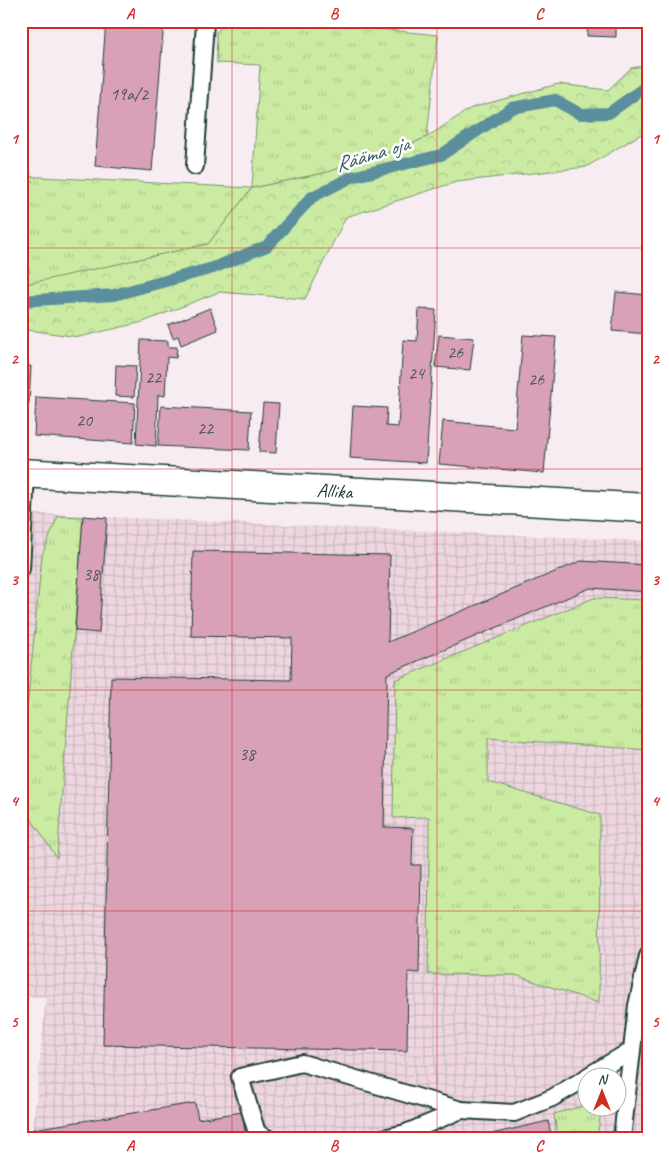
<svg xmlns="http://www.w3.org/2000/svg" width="669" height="1159" viewBox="0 0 669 1159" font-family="Caveat,sans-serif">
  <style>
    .industrial { fill: url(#industrial-grid); fill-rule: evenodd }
    .grass { fill: url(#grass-tufts); stroke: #75946c }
    .forest { fill: url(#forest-crowns); stroke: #75946c }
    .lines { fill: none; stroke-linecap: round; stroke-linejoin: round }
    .stream { stroke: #5b8f9e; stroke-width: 12 }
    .building { fill: #d8a1b7; stroke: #1f3d34 }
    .service-casing { stroke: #1f3d34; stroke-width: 20 }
    .minor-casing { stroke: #1f3d34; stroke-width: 31 }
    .service { stroke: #fff; stroke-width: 16 }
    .minor { stroke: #fff; stroke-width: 28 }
    .grid { fill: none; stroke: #d62828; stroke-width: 1; stroke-opacity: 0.55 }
    .labels { text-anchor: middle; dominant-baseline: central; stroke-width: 5; stroke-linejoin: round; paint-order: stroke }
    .number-label { font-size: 18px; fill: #4d5655 }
    .street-label { font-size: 20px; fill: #1f3d34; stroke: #fff }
    .water-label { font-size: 21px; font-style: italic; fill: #385f60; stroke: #fff }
    .neatline { fill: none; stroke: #d62828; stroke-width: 2 }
    .grid-label { font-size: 16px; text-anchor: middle; font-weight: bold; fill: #d62828 }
  </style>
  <defs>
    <pattern id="industrial-grid" width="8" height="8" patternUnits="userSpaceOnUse" patternTransform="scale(1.25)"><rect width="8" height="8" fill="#eed6e0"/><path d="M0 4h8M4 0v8" fill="none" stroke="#ccb9c1"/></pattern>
    <pattern id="grass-tufts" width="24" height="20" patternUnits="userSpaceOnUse" patternTransform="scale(1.25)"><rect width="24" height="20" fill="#cbeba3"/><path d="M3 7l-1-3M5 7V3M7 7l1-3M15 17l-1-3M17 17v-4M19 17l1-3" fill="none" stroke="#aeca8d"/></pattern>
    <pattern id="forest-crowns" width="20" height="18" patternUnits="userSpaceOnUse" patternTransform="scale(1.25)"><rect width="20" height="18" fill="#cbeba3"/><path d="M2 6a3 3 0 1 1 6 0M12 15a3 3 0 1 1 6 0" fill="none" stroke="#aeca8d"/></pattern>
  </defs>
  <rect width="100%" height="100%" fill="#f7ecf1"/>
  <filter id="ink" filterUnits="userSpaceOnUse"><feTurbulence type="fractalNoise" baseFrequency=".02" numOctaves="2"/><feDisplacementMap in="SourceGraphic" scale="10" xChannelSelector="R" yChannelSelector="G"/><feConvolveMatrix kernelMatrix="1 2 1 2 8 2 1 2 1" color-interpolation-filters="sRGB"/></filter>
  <g filter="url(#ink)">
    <path class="industrial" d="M21,513L648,541V1138H35L33,1129L46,997L21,996ZM586,1076H616V1106H586Z"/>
    <g class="grass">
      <polygon points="227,21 297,21 438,35 427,137 402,148 324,173 252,188 208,244 21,286 21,277 30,272 21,254 21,176 252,188 260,65 217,63 216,32"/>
      <polygon points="58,516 83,517 57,858 26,811 23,749 42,555"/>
      <polygon points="594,598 648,600 648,750 488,738 488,782 600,815 599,1003 515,975 428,974 429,817 393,818 395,680"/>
      <polygon points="586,1105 586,1106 601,1111 597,1138 558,1138 554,1114"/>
    </g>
    <polygon class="forest" points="648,65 648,130 586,167 456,182 346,217 305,299 219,292 143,322 79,337 21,329 22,285 208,244 252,188 324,173 402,148 427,137 471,108 558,84 608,90 631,68"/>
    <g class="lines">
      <polyline class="stream" points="21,301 114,295 213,268 267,246 312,197 352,177 441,155 512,108 555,100 580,114 609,113 648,85"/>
    </g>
    <g class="building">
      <polygon points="106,21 164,21 152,171 95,166"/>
      <polygon points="588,21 631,21 616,22 616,37 587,36"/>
      <polygon points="616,292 648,295 648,334 612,331"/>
      <polygon points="210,308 218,330 181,345 178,336 173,338 168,325"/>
      <polygon points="419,309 436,310 426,463 350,458 353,406 387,408 386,426 398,427 403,340 417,341"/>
      <polygon points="439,335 474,338 470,370 435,367"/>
      <polygon points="523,335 556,337 544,473 439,464 443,421 515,428"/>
      <polygon points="141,340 168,341 168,347 177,347 176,358 167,357 165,396 158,395 156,446 136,444"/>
      <polygon points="116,365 136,366 134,397 115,396"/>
      <polygon points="21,366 31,366 29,403 21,403"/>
      <polygon points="36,397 135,403 133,443 34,436"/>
      <polygon points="263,403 279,404 276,453 259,452"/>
      <polygon points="161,406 251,411 249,450 158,446"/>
      <polygon points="83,516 107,518 99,633 75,631"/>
      <polygon points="193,551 390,555 388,642 581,561 648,565 648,592 590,588 387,674 384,827 413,828 412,865 421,865 419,973 408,972 407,1051 103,1045 111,677 291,680 292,638 191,636"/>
      <polygon points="195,1103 198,1119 242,1112 246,1138 35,1138 33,1129"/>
      <polygon points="548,1121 552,1138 474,1138"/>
    </g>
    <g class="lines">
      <g class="service-casing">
        <g id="service">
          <polyline points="195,166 205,23 207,21"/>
          <polyline points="21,569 26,473"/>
          <polyline points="637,1006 648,956"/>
          <polyline points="588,1076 632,1050"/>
          <polyline points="267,1138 257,1133 240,1077 302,1063 461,1110 514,1113 552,1098 586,1078"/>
          <polyline points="383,1138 406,1133 461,1110"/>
          <polyline points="622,1138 637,1006 648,1008"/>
        </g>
      </g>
      <g class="minor-casing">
        <g id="minor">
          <path id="s1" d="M21,473L648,508"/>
        </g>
      </g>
      <use href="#service" class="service"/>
      <use href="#minor" class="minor"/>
    </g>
  </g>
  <path class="grid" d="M232,21V1138M437,21V1138M21,248H648M21,469H648M21,690H648M21,911H648"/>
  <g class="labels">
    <g class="number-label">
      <text x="129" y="94">19a/2</text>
      <text x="455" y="352">26</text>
      <text x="416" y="373">24</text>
      <text x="153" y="377">22</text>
      <text x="536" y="379">26</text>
      <text x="84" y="420">20</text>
      <text x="205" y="428">22</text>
      <text x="91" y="574">38</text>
      <text x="247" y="754">38</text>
    </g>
    <g class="street-label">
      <text stroke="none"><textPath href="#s1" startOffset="314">Allika</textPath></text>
    </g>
    <g class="water-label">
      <text transform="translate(372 154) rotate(-17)">Rääma oja</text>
    </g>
  </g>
  <rect width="669" height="1159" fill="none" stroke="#fff" stroke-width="55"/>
  <g transform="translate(602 1092)"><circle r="24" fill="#ffffff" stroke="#a5b1ae"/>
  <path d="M0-4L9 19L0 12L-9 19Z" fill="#c8321e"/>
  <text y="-8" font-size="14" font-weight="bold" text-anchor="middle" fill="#1f3d34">N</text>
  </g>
  <rect x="28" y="28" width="614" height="1104" class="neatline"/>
  <g class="grid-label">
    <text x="130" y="19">A</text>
    <text x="334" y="19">B</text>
    <text x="539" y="19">C</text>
    <text x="14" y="144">1</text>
    <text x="655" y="144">1</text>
    <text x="14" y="364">2</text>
    <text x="655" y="364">2</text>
    <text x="14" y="585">3</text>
    <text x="655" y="585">3</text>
    <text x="14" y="806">4</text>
    <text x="655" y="806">4</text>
    <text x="14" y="1027">5</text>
    <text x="655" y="1027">5</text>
    <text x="130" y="1151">A</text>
    <text x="334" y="1151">B</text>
    <text x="539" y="1151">C</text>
  </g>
</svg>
